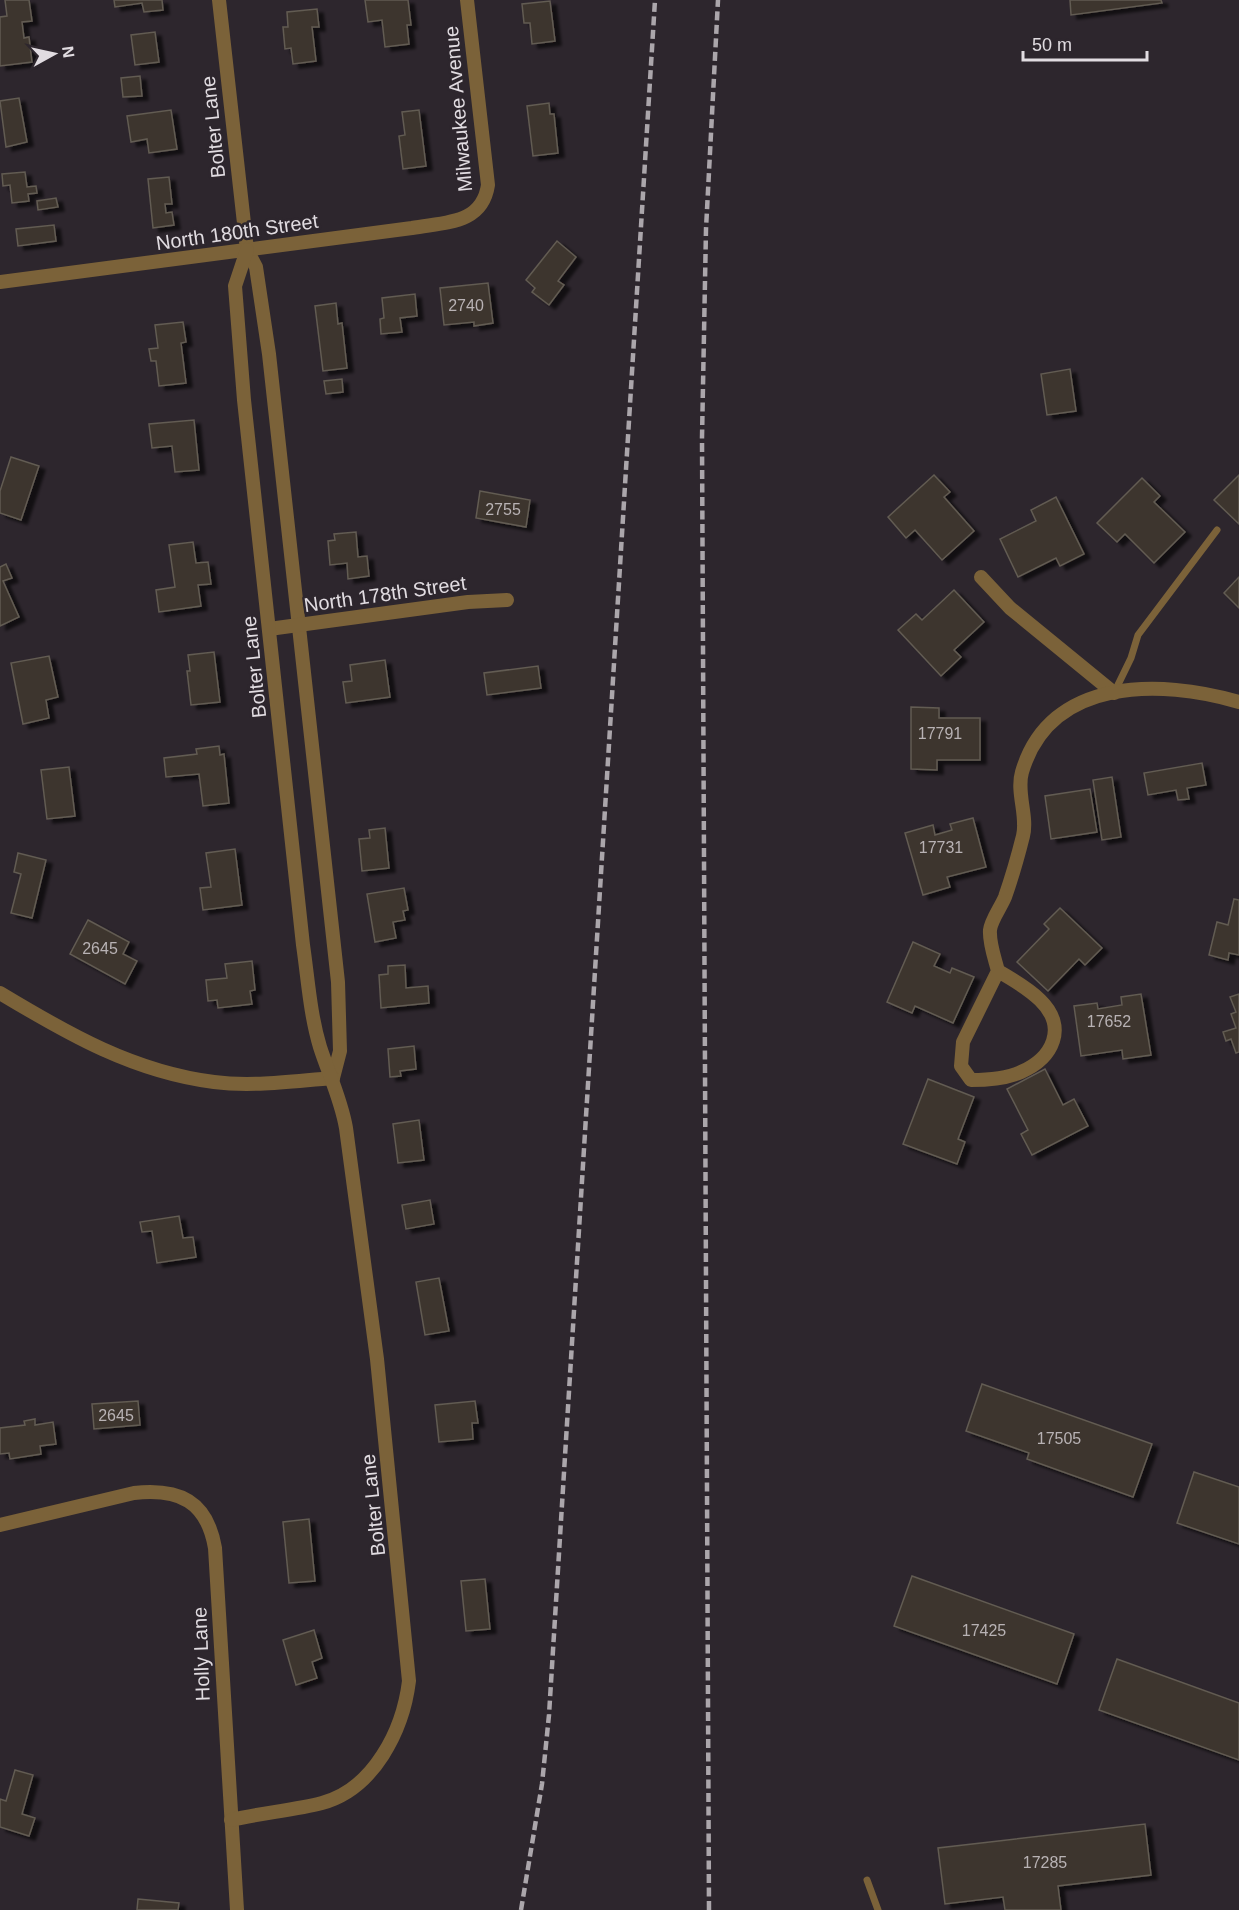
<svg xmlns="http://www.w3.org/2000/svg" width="1239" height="1910" viewBox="0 0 1239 1910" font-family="Arial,sans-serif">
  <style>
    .building { fill: #3d362e; stroke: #625b52; stroke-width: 1.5; filter: url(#shadow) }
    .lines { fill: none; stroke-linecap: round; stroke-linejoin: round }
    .lane { stroke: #7b6239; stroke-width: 7 }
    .street { stroke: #7b6239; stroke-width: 14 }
    .rail { stroke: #aba6ab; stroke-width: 4.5; stroke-dasharray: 9 4.5; stroke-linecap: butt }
    .labels { text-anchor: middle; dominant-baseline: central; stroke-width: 5; stroke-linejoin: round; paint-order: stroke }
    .number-label { font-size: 16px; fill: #b8b2b4 }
    .street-label { font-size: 20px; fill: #e1dce1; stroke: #2d262d }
  </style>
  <defs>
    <filter id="shadow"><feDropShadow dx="6" dy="4" stdDeviation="1.5" flood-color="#0009"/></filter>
  </defs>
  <rect width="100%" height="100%" fill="#2d262d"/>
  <g class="building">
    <polygon points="5,0 29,0 32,21 22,22 24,38 29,37 32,62 0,66 0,17 7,16"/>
    <polygon points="114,0 162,0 163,10 144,12 142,3 115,7"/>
    <polygon points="365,0 408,0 411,25 407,25 409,44 385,47 382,20 368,22"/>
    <polygon points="1070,0 1161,0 1162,3 1071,15"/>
    <polygon points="550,1 555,41 532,44 530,23 524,23 522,4"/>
    <polygon points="317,9 319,27 312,27 316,61 293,64 291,48 285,49 283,27 288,27 287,12"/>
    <polygon points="155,32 159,62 135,65 131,35"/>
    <polygon points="140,76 142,96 123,97 121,78"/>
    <polygon points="19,98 27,142 6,147 0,101"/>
    <polygon points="549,103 550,114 554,114 558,153 533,156 527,106"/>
    <polygon points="171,110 177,149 149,153 147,139 131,142 127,116"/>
    <polygon points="419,110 426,166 403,169 399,136 405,135 402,112"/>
    <polygon points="25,172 27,187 36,186 37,193 28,194 29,201 12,203 10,185 3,186 2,174"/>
    <polygon points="169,177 172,204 165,204 166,213 172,212 174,225 153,228 148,179"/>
    <polygon points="56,198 58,207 38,210 37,201"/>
    <polygon points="54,225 56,241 18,246 16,229"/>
    <polygon points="557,241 576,257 558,281 564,285 549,305 532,292 535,288 526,280"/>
    <polygon points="488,283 493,323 474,326 474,322 444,325 440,288"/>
    <polygon points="415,294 417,316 400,318 402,332 381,334 380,319 384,318 382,298"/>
    <polygon points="336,303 338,324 342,323 347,368 323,371 315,306"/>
    <polygon points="183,322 186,342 181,343 186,383 159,386 156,361 151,361 149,349 158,348 155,325"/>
    <polygon points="1070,369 1076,411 1047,415 1041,374"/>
    <polygon points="342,379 343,392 326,394 324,381"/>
    <polygon points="194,420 199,470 175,472 172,446 152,448 149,424"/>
    <polygon points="11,457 39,466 21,520 0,513 0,491"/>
    <polygon points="934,475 950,492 944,497 974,531 942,560 915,530 906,538 888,517"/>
    <polygon points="1239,475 1239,524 1214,500"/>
    <polygon points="1142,478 1160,496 1154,502 1185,532 1154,563 1125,534 1117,542 1097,523"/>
    <polygon points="480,491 530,500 526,527 476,518"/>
    <polygon points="1056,497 1084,554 1060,566 1056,558 1018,577 1000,539 1036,521 1031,510"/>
    <polygon points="356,532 358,557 367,556 369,576 348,579 347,563 330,565 328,541 335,540 334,534"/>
    <polygon points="193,542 196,563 208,562 211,584 198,585 201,606 159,612 156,590 175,587 169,545"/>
    <polygon points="6,564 12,578 3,581 19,617 0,626 0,567"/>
    <polygon points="1239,577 1239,608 1224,593"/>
    <polygon points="954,590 984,622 954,650 961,657 941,676 898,630 916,614 922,620"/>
    <polygon points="214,652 220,702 191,705 187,671 190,671 188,655"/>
    <polygon points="49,656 58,697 46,700 49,718 23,724 11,663"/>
    <polygon points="385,660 390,697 346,703 343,682 352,681 350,665"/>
    <polygon points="538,666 541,688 487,695 484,673"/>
    <polygon points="911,707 939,708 939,718 980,718 980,760 937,760 937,770 911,769"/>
    <polygon points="219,746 220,755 224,754 229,803 203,806 199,774 166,777 164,758 197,754 196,749"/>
    <polygon points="1202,763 1206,785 1187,788 1189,799 1178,800 1176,790 1148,795 1144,773"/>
    <polygon points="69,767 75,816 47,819 41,770"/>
    <polygon points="1112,777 1121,837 1102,840 1093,780"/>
    <polygon points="1090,789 1097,832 1051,839 1045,796"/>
    <polygon points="973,818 986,867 947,877 950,887 923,895 905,833 933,825 935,835 952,830 950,824"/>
    <polygon points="385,828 389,868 362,871 359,839 370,838 369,830"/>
    <polygon points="235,849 242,905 203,910 200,888 211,887 206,853"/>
    <polygon points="18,853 46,860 32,918 11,913 21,874 14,872"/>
    <polygon points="404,888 408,910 403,911 405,920 393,922 396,938 375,942 367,894"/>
    <polygon points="1234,899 1239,900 1239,955 1229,953 1228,960 1209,955 1217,922 1228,925"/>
    <polygon points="1060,908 1102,948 1085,965 1079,959 1048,991 1017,962 1049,929 1044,924"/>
    <polygon points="88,920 129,942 123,954 137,961 125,984 70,954"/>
    <polygon points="913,942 940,954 934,966 950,973 952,968 974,977 953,1023 915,1006 912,1013 887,1002"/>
    <polygon points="252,961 255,990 250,991 252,1004 218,1008 217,1000 208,1001 206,980 227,978 225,964"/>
    <polygon points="405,965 406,988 428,986 429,1003 381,1008 379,975 388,974 388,966"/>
    <polygon points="1141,994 1151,1055 1123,1059 1122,1050 1081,1056 1074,1006 1097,1003 1098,1009 1122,1005 1121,997"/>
    <polygon points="1239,994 1239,1052 1236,1053 1231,1039 1226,1041 1223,1032 1236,1028 1231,1014 1236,1012 1230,997"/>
    <polygon points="414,1046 416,1069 400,1071 401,1076 390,1077 388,1049"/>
    <polygon points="1045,1069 1063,1105 1074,1099 1088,1126 1032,1155 1021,1134 1028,1130 1007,1089"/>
    <polygon points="928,1079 974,1097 958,1139 965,1142 957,1164 903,1144"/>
    <polygon points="419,1120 424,1160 398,1163 393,1124"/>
    <polygon points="430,1200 434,1224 406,1229 402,1205"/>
    <polygon points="179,1216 183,1238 193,1237 196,1257 157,1263 152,1231 142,1232 140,1222"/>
    <polygon points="439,1278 449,1331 425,1335 416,1282"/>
    <polygon points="982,1384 1152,1444 1133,1497 1027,1459 1029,1453 966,1431"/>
    <polygon points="138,1401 140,1425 94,1429 92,1404"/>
    <polygon points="475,1401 478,1423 472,1423 473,1439 439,1442 435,1405"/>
    <polygon points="35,1419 35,1425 53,1422 56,1444 40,1446 41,1454 10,1459 9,1453 0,1454 0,1428 25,1425 24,1421"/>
    <polygon points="1194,1472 1239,1487 1239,1544 1177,1523"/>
    <polygon points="309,1519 315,1581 289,1583 283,1522"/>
    <polygon points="912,1576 1074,1634 1057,1684 894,1626"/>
    <polygon points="485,1579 490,1629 466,1631 461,1581"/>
    <polygon points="314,1630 322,1658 312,1662 317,1678 296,1685 283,1640"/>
    <polygon points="1117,1659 1239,1703 1239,1760 1099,1710"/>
    <polygon points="15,1770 33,1775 22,1814 35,1818 29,1836 0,1827 0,1799 6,1801"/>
    <polygon points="1145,1824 1151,1875 1058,1886 1061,1910 1005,1910 1003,1897 945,1904 938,1848"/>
    <polygon points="138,1899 179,1903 178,1910 137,1910"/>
  </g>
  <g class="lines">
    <g class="lane">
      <polyline points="1114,693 1131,658 1138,635 1217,530"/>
      <polyline points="867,1880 878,1910"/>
    </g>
    <g class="street">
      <polyline points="219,0 247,250 256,267 269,354 338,982 340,1051 333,1078"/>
      <path d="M0,282L412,228C444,222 482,225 488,185L467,0"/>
      <polyline points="981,577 1010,608 1114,693"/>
      <polyline points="269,629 468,602 507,600"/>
      <path d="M998,971L963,1042L961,1066L971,1080C988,1080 1005,1079 1021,1072C1053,1058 1068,1027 1040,1000C1028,988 1012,979 998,971C995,959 989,943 990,930C991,920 1001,907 1005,897C1012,877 1018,856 1023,836C1028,816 1016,792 1022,772C1050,677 1160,679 1239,702"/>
      <path d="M0,993C68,1034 134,1072 214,1082C253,1087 293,1081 333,1078"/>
      <path d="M0,1525L134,1493C179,1488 207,1501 215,1548L237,1910"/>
      <path d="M231,1820C261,1813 295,1810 322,1803C374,1789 403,1730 409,1681L377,1359L346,1128C341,1099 329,1075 320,1047C310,1014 308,979 303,945L244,400L235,286L247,250"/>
    </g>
    <g class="rail">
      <polyline points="521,1910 542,1784 549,1715 655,0"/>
      <polyline points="709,1910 702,438 706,229 718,0"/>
    </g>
  </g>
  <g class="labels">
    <g class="number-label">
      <text x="466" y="305">2740</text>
      <text x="503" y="509">2755</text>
      <text x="940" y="733">17791</text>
      <text x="941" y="847">17731</text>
      <text x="100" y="948">2645</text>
      <text x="1109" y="1021">17652</text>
      <text x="116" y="1415">2645</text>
      <text x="1059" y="1438">17505</text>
      <text x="984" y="1630">17425</text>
      <text x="1045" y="1862">17285</text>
    </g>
    <g class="street-label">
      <text transform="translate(458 109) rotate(-95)">Milwaukee Avenue</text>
      <text transform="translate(213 127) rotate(-96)">Bolter Lane</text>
      <text transform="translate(237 232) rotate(-8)">North 180th Street</text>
      <text transform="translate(385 594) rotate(-8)">North 178th Street</text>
      <text transform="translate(254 667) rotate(-96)">Bolter Lane</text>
      <text transform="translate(373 1505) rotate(-96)">Bolter Lane</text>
      <text transform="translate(201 1654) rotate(-92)">Holly Lane</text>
    </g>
  </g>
  <g transform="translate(54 54) rotate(82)" stroke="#2d262d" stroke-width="4.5" paint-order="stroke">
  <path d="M0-4.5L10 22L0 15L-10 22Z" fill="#e1dce1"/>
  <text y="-9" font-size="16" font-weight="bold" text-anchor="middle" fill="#e1dce1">N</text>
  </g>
  <path d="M1023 51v9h124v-9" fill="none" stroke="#e1dce1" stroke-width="3"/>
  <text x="1032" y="51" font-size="18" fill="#e1dce1" stroke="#2d262d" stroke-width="4.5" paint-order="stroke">50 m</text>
</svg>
